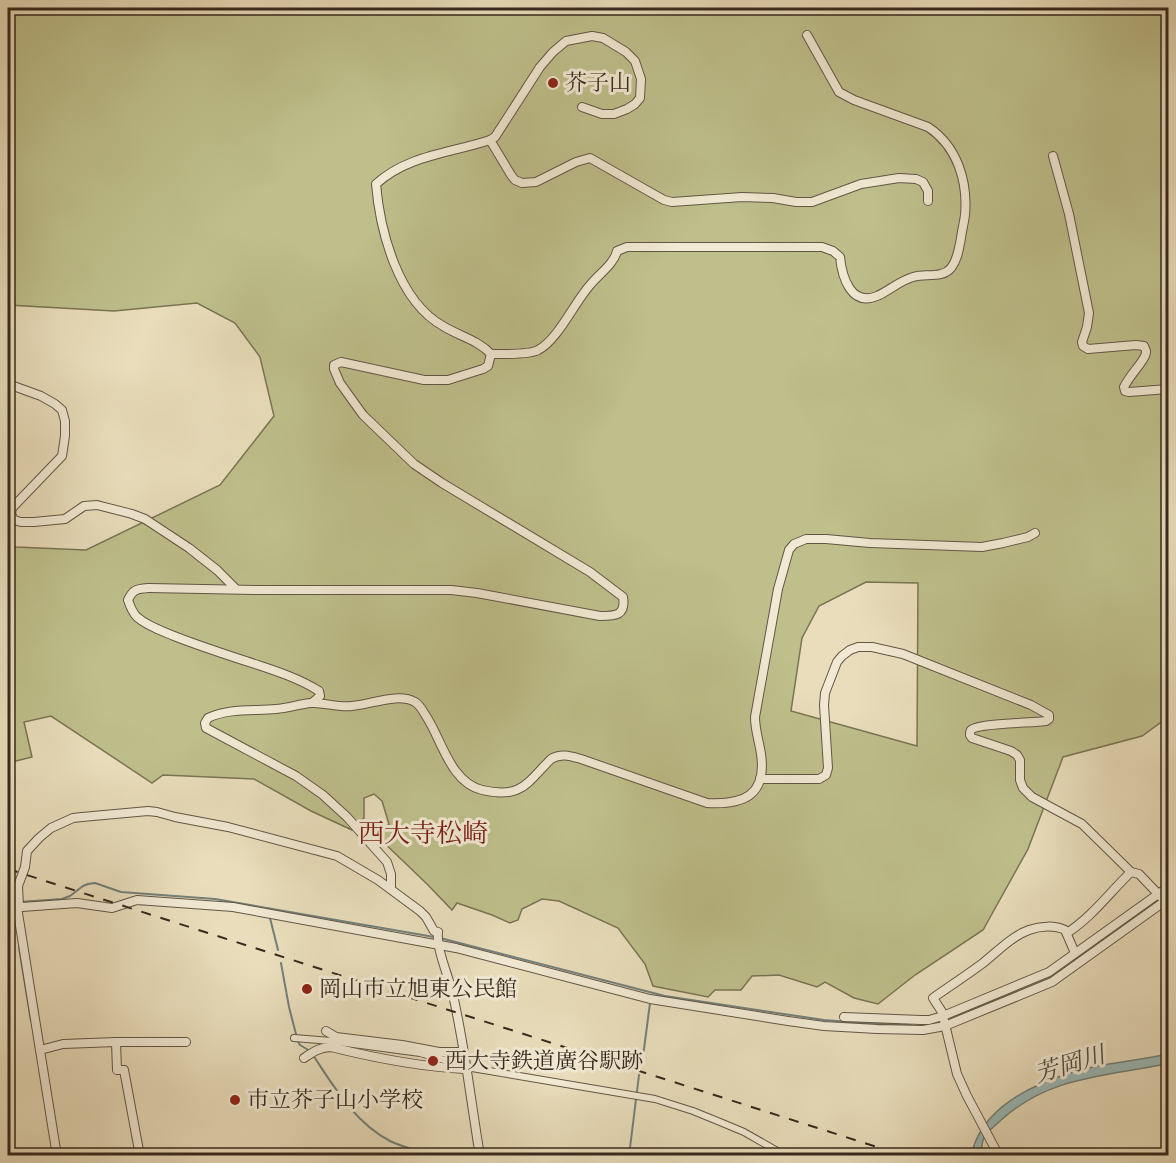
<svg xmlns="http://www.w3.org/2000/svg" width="1176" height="1163" viewBox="0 0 1176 1163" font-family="'Libre Bodoni','Noto Serif JP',serif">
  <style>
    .green { fill: #bebf8b; stroke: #7a7454; stroke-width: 1.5; fill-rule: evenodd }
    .water { fill: #9abab9; stroke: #72807b; stroke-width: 1.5 }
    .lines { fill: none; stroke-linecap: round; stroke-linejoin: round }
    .stream { stroke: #72807b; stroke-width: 2 }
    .pedestrian-casing { stroke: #635645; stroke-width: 8 }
    .minor-casing { stroke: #635645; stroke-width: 10 }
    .pedestrian { stroke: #f1e9d3; stroke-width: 6 }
    .minor { stroke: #f1e9d3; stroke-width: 8 }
    .rail { stroke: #36291e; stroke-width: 2; stroke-dasharray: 10 10; stroke-linecap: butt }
    .poi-dot { fill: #8f2418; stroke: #f1e9d3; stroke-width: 2 }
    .labels { text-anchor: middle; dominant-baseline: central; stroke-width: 6; stroke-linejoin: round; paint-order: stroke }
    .poi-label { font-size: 22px; fill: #36291e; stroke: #f1e9d3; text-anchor: start }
    .water-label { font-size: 24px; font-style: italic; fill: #4f4d45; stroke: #f1e9d3 }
    .quarter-label { font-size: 26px; fill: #7a1f14; stroke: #f1e9d3 }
  </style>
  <rect width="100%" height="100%" fill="#e9ddbb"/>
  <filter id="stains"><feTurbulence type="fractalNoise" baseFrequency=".00333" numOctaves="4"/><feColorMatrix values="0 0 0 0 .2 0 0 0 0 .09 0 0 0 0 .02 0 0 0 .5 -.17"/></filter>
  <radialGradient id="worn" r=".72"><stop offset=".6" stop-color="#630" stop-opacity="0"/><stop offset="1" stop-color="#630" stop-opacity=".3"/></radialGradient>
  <path class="green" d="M8,8H1168V717L1142,736L1063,757L1028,849L983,930L915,975L878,1004L854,998L825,982L817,987L779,975L752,976L741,990H715L708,997L653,986L645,964L618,928L559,901L542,899L522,909L518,920L510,923L492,915L457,903L452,910L428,885L378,837L389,824L382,801L374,794L364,798V818L352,830L311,811L254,779L163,775L152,783L51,716L24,722L32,757L8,763V544L16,547L86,550L220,485L274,416L260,357L235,323L197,303L114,311L8,305ZM866,582L918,583L917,746L791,711L802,638L819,606Z"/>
  <path class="water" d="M1168,1054V1062L1165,1064C1103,1077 1049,1076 1000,1121C985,1135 982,1134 981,1155L971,1156C981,1108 1031,1085 1073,1072C1103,1063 1137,1061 1168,1054Z"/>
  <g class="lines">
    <g class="stream">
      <polyline points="20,902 62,899 70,896 83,886 88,884 95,883 121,892 215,899 434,937"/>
      <polyline points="8,903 15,902"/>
      <polyline points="8,913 14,913"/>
      <polyline points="270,918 278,950"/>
      <polyline points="440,938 665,996 824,1020 876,1024 911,1024"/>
      <polyline points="19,947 31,1021"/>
      <polyline points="281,963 289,1007 298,1042 300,1045 310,1051"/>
      <polyline points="949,1018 1051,977 1159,899"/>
      <path d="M313,1055C334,1087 355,1123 390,1141C404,1148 420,1151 435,1156"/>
      <polyline points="640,1067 644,1049 650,1003"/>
      <polyline points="629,1156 639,1075"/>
    </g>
    <g class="pedestrian-casing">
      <polyline id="pedestrian" points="294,1038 331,1041 420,1053 472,1068 655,1099 693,1111 720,1122 744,1132 786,1156"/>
    </g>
    <g class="minor-casing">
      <g id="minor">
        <path d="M582,107L602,114H614L627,109L635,104L640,98L641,79L635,61L626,52L603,38L592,36L566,41L553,52L540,67L495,137L490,140C451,153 408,155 376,184C380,231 398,301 443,326C459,336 478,340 491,354C501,354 530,355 538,350C558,340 575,301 591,284C599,274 614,264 617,251L627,247H822L833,251L840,257C842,277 851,307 877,296C889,291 899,281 913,277C925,273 942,279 951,268C958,259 959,248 961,238C962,230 964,223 965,215C968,181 957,146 928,127L854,100L839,92L807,35"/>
        <polyline points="490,140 511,175 515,180 522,183 536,182 576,162 590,158 664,200 672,202 742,197 773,198 796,202 812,202 861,184 899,178 916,179 923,182 928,191 928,201"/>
        <path d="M1053,156L1069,214L1089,313L1087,327L1082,342L1083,346L1088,349L1136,345L1144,346C1146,351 1147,351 1145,356C1140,366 1130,375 1124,387L1125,391L1129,392L1168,389"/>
        <polyline points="8,384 41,396 55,404 62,410 65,421 65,436 62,456 12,508 11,514 14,520 21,522 34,522 65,519 84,506 97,505 132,514 145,519 189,548 217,570 236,589"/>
        <path d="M313,702L320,696L319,691C300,679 279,672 258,665C230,656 202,647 174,636C162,631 147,626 137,617C132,612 130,606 128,600C133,589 137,589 149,588L257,590H451L477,593L600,616C615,616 626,616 623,597L590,572L442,483L414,464L363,415L340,383L334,369V365L341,362L424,380H448L483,369L488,366L491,354"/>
        <path d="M760,779H819L826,775L828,768L824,705L825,693L837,662L842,656L850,650L858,647H872L903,654L1031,705L1049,715V719L1046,721C1034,723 977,723 971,730C970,731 970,733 970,735L972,738L1011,751L1017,755L1020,760V780L1023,788L1032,797L1082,824L1131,872"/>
        <path d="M391,889V874L387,862L347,817L323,795L296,776L206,728L205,723L208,718C228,708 254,711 276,709C288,708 300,704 311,703C323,702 339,708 352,706C370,705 398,692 415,702C420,705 423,711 426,716C442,740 450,782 482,790C521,799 526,784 551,759C561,753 570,756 581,759L707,803C743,805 767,796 761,754C759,741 755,730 755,717L778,589L789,550L794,544L806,539H826L870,543L982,547L1003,543L1028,537L1035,533"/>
        <polyline points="8,893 18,891"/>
        <polyline points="17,907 57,1156"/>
        <path d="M19,907L18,886L25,867L27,851L39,838L51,828L73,818L82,817L148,811L157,812L175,817L228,827L337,856L378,880L420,911L426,917L434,931L438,932C436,949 449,977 453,995C465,1048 471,1102 480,1156"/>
        <polyline points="8,908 77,903 112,908 137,900 233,907 456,948 650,999 788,1021 824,1026 877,1029 923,1030 945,1026 1052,982 1168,899"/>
        <path d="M1067,933C1092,917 1110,892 1131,872L1139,874L1161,897"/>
        <polyline points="844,1017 921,1020 929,1020 943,1016 1049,972 1168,887"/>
        <polyline points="326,1031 336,1037 402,1045 439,1052 463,1052"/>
        <polyline points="116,1042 117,1070 124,1070 140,1156"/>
        <polyline points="40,1050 63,1044 116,1042 186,1042"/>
        <path d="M304,1058C313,1052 320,1047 331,1047C375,1058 420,1067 466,1069"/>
        <path d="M999,1156L967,1096L957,1074L942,1012L933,998C950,986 967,975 983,963C997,952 1012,936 1029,930C1040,926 1055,925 1065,930L1075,953"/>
      </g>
    </g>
    <use href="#pedestrian" class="pedestrian"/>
    <use href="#minor" class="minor"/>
    <polyline class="rail" points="8,869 905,1156"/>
  </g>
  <g class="poi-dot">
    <circle cx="553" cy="83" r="6"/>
    <circle cx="307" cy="989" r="6"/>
    <circle cx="433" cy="1061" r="6"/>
    <circle cx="235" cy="1100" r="6"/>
  </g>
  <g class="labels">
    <g class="poi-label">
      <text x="565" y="83">芥子山</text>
      <text x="319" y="989">岡山市立旭東公民館</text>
      <text x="445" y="1061">西大寺鉄道廣谷駅跡</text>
      <text x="247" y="1100">市立芥子山小学校</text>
    </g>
    <g class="water-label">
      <text transform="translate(1070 1065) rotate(-17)">芳岡川</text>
    </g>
    <g class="quarter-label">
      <text x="423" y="834">西大寺松崎</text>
    </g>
  </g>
  <rect width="1176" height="1163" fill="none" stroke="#e9ddbb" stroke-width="30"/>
  <rect x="9" y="9" width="1158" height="1145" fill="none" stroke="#36291e" stroke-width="3"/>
  <rect x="15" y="15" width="1146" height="1133" fill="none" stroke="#36291e" stroke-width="1.5"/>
  <rect width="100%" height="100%" filter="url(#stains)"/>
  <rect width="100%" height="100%" fill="url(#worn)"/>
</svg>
